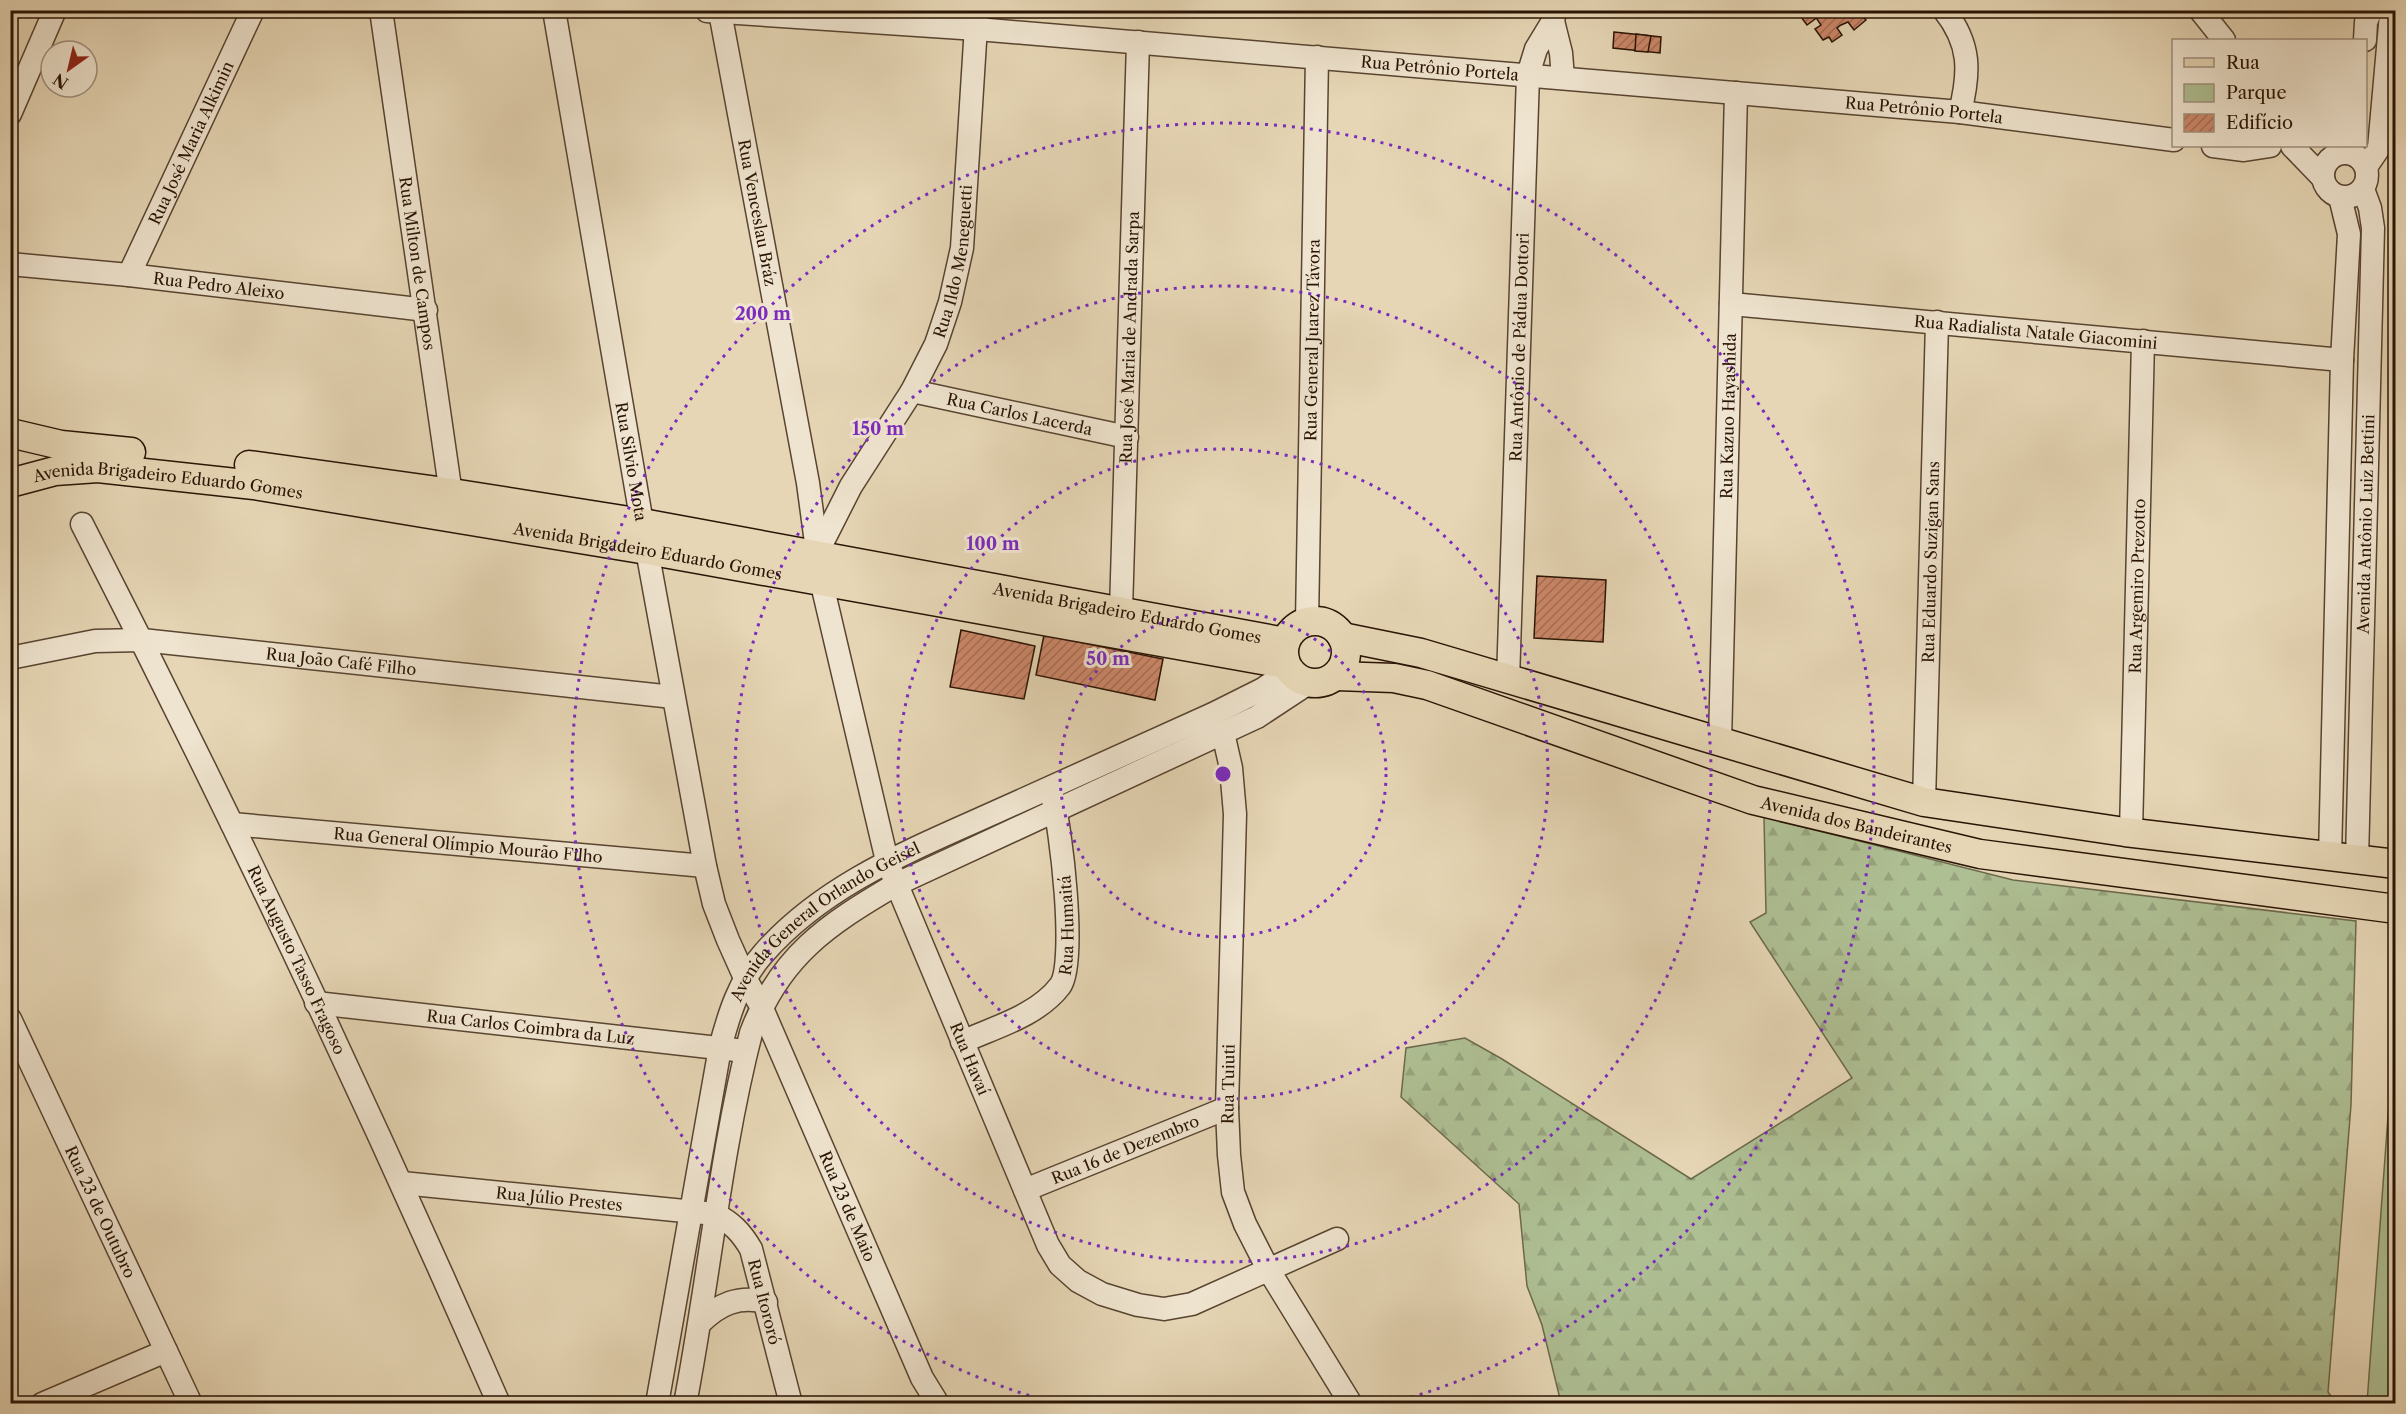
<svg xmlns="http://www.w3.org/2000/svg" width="2406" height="1414" viewBox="0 0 2406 1414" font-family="'Libre Caslon Text',serif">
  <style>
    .forest { fill: url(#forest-firs); stroke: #6c694c; stroke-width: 1.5 }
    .park { fill: #aebf93; stroke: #6c694c; stroke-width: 1.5 }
    .building { fill: url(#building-hatch); stroke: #291304; stroke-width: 1.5 }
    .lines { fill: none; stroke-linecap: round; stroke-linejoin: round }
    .minor-casing { stroke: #584430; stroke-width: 25 }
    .major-casing { stroke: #291304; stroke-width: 31 }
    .minor { stroke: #efe4cf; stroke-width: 22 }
    .major { stroke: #e6d6b5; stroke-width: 28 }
    .ring { fill: none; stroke: #7b2cbf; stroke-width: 3; stroke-dasharray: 3 6 }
    .labels { text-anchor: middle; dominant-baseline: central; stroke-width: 6; stroke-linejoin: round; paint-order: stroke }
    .street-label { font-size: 16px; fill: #291304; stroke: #efe4cf }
    .centre { fill: #7b2cbf; stroke: #efe4cf; stroke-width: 3 }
    .ring-label { font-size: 18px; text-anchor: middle; font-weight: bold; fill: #7b2cbf; stroke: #efe4cf; stroke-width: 6; stroke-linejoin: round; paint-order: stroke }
  </style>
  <defs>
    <pattern id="forest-firs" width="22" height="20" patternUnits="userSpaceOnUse" patternTransform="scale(1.5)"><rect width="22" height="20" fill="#aebf93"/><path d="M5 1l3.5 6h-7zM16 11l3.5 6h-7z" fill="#96a37d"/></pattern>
    <pattern id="building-hatch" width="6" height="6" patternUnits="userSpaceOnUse" patternTransform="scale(1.5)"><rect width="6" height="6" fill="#cd886a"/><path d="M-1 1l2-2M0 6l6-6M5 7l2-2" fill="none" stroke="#a66e55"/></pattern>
  </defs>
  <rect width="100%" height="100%" fill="#e6d6b5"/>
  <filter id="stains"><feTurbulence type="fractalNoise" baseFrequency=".00333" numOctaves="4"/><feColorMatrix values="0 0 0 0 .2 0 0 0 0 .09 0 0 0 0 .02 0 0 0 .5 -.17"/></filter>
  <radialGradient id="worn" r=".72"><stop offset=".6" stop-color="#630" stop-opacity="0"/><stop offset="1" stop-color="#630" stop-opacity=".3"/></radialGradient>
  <polygon class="forest" points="1764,817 2013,880 2356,921 2351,1105 2328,1392 2336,1403 1561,1403 1542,1325 1527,1286 1519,1204 1401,1097 1406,1048 1465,1038 1502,1059 1691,1179 1852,1078 1750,922 1766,913"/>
  <polygon class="park" points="2395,1021 2395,1403 2367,1403"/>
  <g class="building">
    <polygon points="1810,10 1834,10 1834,11 1825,18 1822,14 1807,25 1801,17"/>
    <polygon points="1811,10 1862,10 1861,14 1866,20 1854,30 1848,22 1841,25 1837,28 1842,35 1832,42 1829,37 1823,40 1815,29 1821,25"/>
    <polygon points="1614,32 1661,37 1660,53 1613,48"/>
    <polygon points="1636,34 1651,36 1648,52 1635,51"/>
    <polygon points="1537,576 1606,580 1603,642 1534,638"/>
    <polygon points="961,630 1035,646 1024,699 950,687"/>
    <polygon points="1044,635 1163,659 1155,700 1036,675"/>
  </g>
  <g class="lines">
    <g class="minor-casing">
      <g id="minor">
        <path id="s1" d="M381,10L453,508"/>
        <path id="s2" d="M554,10L642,523L705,866L714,904L728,940L745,978L761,1006L922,1378L938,1404"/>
        <path d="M1944,10C1971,44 1970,72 1960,112"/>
        <polyline points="2200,10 2224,40"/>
        <path id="s3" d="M707,11L977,29L1960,112L2174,140"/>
        <path id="s4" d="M720,12L808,483L821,580L887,861L1048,1245L1060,1265L1078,1281L1102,1294L1138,1305L1164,1309L1192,1304L1337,1239"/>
        <polyline points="1553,21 1561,53 1563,78"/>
        <polyline points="2365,40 2366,22 2371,10"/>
        <polyline points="10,114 55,10"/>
        <polyline points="2213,146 2244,150 2270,146"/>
        <polyline points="2292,146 2323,178"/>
        <circle cx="2345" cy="175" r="22"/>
        <polyline points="2366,167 2379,148 2391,14 2389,10"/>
        <path id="s5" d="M10,264L129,275L426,310"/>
        <path id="s6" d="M129,275L253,10"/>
        <path id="s7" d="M1731,304L2342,360"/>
        <path id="s8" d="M912,391L1127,437"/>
        <path id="s9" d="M82,524C230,812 369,1106 499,1404"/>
        <path id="s10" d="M816,555L851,486L912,391L936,344L950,302L962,248L977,10"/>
        <path id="s11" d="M1307,622L1317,57"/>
        <path id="s12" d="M1118,628L1121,611L1138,42"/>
        <path id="s13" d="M10,658L95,641L142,640L673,697"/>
        <path id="s14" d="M1508,680L1528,75L1536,49L1553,21L1555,10"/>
        <polyline points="1223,733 1231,768 1235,814 1227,1108 1229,1155 1233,1192 1245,1224 1268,1269 1351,1404"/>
        <path id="s15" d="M1720,742L1736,93"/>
        <path id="s16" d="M1924,802L1937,322"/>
        <path id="s17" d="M232,824L705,866"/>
        <path id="s18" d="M2131,832L2143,341"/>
        <polyline points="2330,857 2342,360 2349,234 2340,197"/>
        <path id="s19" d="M2357,860L2373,228L2370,208L2363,189"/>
        <path id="s20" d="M316,1003L736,1050"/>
        <path id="s21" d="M10,1019L191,1404"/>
        <path id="s22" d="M962,1042C995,1027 1037,1016 1060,986C1077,964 1061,825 1052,796"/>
        <path id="s23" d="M402,1183L715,1214C732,1223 741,1232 751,1249L791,1404"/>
        <path id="s24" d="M1025,1190L1227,1108"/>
        <path d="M700,1323C719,1304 739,1295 766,1302"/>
        <polyline points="42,1404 166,1351"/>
        <path id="s25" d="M657,1404L720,1048C729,1014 739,981 763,954C825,883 914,849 998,811C1069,779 1141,747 1213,714L1263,689L1289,671"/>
        <path d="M685,1404C709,1280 720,1154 751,1033C780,956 827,925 895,885L1257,717L1310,682"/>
      </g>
    </g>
    <g class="major-casing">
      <g id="major">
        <polyline points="10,433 61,445 131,452"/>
        <path id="s26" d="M249,465L452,493L642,523L1285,642"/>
        <path id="s27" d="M10,483L55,471L98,468L254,485L647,550L1285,664"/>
        <circle cx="1315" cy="652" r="31"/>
        <polyline points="1342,637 1421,653 1924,802 2125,832 2396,864"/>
        <path id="s28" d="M1336,676L1394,678L1427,685L1753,800L1980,854L2396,909"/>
      </g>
    </g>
    <use href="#minor" class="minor"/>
    <use href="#major" class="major"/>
  </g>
  <g class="ring">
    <circle cx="1223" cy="774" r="163"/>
    <circle cx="1223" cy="774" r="325"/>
    <circle cx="1223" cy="774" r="488"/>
    <path d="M1055 1403A651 651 0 1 1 1391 1403"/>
  </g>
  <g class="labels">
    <g class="street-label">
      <text stroke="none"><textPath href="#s3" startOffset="735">Rua Petrônio Portela</textPath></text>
      <text stroke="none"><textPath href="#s3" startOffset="1221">Rua Petrônio Portela</textPath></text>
      <text stroke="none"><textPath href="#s6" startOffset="146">Rua José Maria Alkimin</textPath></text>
      <text stroke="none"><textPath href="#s4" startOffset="204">Rua Venceslau Bráz</textPath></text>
      <text stroke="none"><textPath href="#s10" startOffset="328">Rua Ildo Meneguetti</textPath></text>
      <text stroke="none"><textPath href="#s1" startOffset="256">Rua Milton de Campos</textPath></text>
      <text stroke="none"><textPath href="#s5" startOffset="210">Rua Pedro Aleixo</textPath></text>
      <text stroke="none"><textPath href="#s7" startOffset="306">Rua Radialista Natale Giacomini</textPath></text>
      <text stroke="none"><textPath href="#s12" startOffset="291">Rua José Maria de Andrada Sarpa</textPath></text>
      <text stroke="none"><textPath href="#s11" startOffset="282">Rua General Juarez Távora</textPath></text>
      <text stroke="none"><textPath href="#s14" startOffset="333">Rua Antônio de Pádua Dottori</textPath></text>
      <text stroke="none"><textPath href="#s8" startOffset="110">Rua Carlos Lacerda</textPath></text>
      <text stroke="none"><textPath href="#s15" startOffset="326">Rua Kazuo Hayashida</textPath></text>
      <text stroke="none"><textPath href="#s2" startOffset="458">Rua Silvio Mota</textPath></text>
      <text stroke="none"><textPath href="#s27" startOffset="160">Avenida Brigadeiro Eduardo Gomes</textPath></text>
      <text stroke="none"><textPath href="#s19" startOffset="336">Avenida Antônio Luiz Bettini</textPath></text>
      <text stroke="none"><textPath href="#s27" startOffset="646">Avenida Brigadeiro Eduardo Gomes</textPath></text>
      <text stroke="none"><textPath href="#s16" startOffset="240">Rua Eduardo Suzigan Sans</textPath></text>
      <text stroke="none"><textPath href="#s18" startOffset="246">Rua Argemiro Prezotto</textPath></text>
      <text stroke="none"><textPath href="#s26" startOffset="891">Avenida Brigadeiro Eduardo Gomes</textPath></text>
      <text stroke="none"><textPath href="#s13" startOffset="334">Rua João Café Filho</textPath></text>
      <text stroke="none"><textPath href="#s28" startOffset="544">Avenida dos Bandeirantes</textPath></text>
      <text stroke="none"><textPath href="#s17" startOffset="237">Rua General Olímpio Mourão Filho</textPath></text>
      <text stroke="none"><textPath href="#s25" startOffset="534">Avenida General Orlando Geisel</textPath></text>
      <text stroke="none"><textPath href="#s22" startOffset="176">Rua Humaitá</textPath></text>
      <text stroke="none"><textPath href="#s9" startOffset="486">Rua Augusto Tasso Fragoso</textPath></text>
      <text stroke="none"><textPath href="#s20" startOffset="216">Rua Carlos Coimbra da Luz</textPath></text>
      <text stroke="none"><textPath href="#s4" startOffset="1080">Rua Havaí</textPath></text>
      <text transform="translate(1228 1084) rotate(-89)">Rua Tuiuti</text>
      <text stroke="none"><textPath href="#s24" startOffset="108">Rua 16 de Dezembro</textPath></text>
      <text stroke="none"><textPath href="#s23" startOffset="158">Rua Júlio Prestes</textPath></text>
      <text stroke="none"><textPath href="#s2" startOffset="1239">Rua 23 de Maio</textPath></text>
      <text stroke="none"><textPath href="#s21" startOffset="213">Rua 23 de Outubro</textPath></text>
      <text stroke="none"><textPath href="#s23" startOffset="420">Rua Itororó</textPath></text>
    </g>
  </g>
  <circle cx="1223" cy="774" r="9" class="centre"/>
  <g class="ring-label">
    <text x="763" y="320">200 m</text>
    <text x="878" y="435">150 m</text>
    <text x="993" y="550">100 m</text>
    <text x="1108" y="665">50 m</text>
  </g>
  <rect width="2406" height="1414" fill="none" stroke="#e6d6b5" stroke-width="36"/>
  <rect x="12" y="12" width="2382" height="1390" fill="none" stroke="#291304" stroke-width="3"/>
  <rect x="18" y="18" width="2370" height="1378" fill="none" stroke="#291304" stroke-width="1.5"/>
  <rect x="2172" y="39" width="195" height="108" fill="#efe4cf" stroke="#a0907e" stroke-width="1.5"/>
  <rect x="2184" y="58" width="30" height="9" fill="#e6d6b5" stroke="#a0907e" stroke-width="1.5"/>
  <text x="2226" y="69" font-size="18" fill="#291304">Rua</text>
  <rect x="2184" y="84" width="30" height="18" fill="#aebf93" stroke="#a0907e" stroke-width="1.5"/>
  <text x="2226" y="99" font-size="18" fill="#291304">Parque</text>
  <rect x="2184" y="114" width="30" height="18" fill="url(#building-hatch)" stroke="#a0907e" stroke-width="1.5"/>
  <text x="2226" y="129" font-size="18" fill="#291304">Edifício</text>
  <g transform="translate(69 69) rotate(214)"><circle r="28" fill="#efe4cf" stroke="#a0907e" stroke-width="1.5"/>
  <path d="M0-4.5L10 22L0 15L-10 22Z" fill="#8f2418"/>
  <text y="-9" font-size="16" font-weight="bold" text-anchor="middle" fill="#291304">N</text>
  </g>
  <rect width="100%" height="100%" filter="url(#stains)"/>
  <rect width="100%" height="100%" fill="url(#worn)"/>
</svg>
